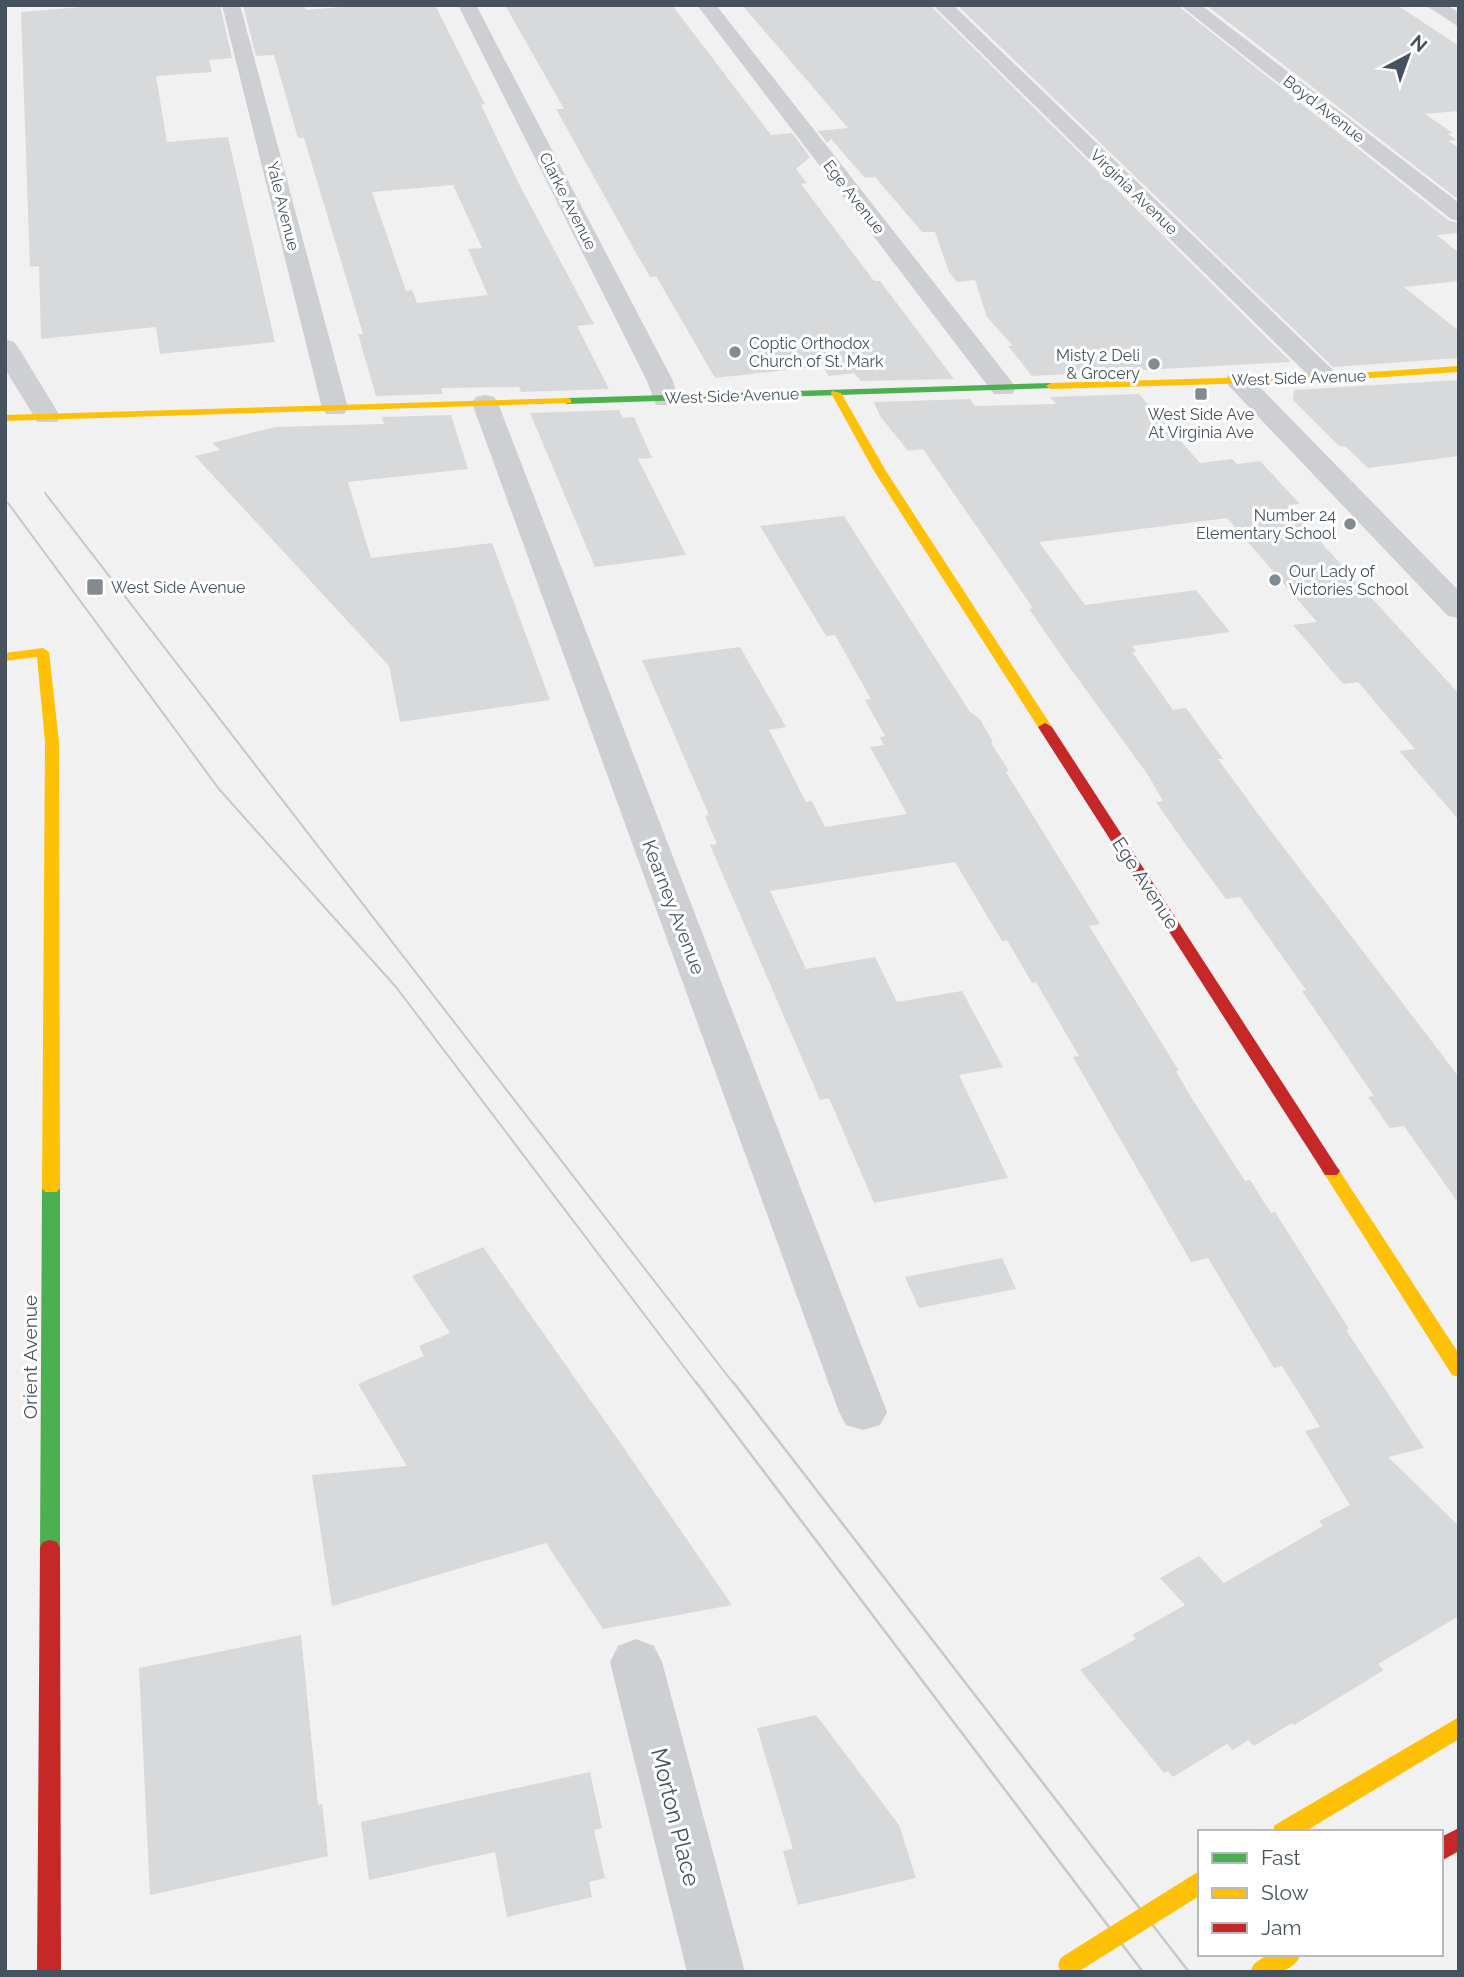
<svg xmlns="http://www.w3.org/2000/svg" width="1464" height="1977" viewBox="0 0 1464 1977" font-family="Raleway,sans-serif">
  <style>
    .building { fill: #d8d9db; fill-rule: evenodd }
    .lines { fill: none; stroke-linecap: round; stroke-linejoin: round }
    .street { fill: #cdcfd2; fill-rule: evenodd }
    .fast { fill: #4caf50; fill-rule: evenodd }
    .slow { fill: #ffc107; fill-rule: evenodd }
    .jam { fill: #c62828; fill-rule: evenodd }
    .tram-far1 { stroke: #c6c8cb; stroke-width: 2 }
    .tram { stroke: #c6c8cb; stroke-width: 2.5 }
    .slow-bridge { stroke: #ffc107; stroke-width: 21 }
    .poi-dot { fill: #828a92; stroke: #fff; stroke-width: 2.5 }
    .labels { text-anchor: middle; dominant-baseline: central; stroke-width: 6; stroke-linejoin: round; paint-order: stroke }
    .far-street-label { font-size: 16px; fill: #46535f; stroke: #fff }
    .far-poi-label { font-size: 16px; fill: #46535f; stroke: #fff; text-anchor: start }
    .street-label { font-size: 19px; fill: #46535f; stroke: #fff }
    .near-street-label { font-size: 23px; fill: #46535f; stroke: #fff }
  </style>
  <rect width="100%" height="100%" fill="#f2f1f1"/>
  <g class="building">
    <polygon points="107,5 220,5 232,58 209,60 212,72 156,76 167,142 228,137 275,342 160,354 156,327 41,339 39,266 30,267 21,12"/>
    <path d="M243,5H304L306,10L365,5H435L485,104L481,105L520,186L594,324L577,326L609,389L521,392L519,387L441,388L443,394L376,396L358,334H363L304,138H298L274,55L256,56ZM453,185L482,248L468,249L488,295L417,303L412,290L406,291L372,192Z"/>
    <polygon points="505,5 672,5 771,135 792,133 810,157 796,169 807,183 801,184 874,281 880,281 954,379 861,381 854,373 829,376 822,366 715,378 656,276 650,277 635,251 556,109 564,109"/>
    <polygon points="742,5 930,5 1291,362 1032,376 1008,346 1013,346 987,317 975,280 957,282 949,272 935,232 922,232 875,177 865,178 831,139 827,143 818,131 848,128"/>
    <polygon points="957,5 1177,5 1449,221 1459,223 1459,233 1437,235 1459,253 1459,281 1404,287 1459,331 1459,358 1333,367"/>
    <polygon points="1206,5 1397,5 1459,46 1459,111 1425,114 1453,133 1448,134 1457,140 1449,141 1459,148 1459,200"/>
    <polygon points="1459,380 1459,456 1368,468 1346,447 1339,446 1293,400 1294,390"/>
    <polygon points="1139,394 1200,463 1232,459 1237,464 1260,461 1300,504 1287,505 1459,694 1459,820 1399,751 1415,749 1358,682 1343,684 1293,625 1317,622 1227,518 1039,542 1085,605 1196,590 1230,632 1132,646 1136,652 1132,652 1173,710 1186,708 1223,759 1218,759 1264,822 1459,1077 1459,1204 1404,1126 1390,1128 1368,1097 1374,1096 1302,991 1306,990 1240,897 1226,899 1186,845 1156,802 1163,801 1148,775 1065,661 1029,609 1033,608 923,449 908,451 880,416 874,402 970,399 975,406 1056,404 1050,397"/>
    <polygon points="619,410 623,418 634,417 652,458 638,459 686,555 595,567 530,413"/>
    <polygon points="451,415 468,469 348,482 371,558 492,543 550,700 400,722 389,666 195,456 220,450 212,443 275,427 384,424 382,417"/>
    <polygon points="844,516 970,712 980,719 993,742 991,743 1009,771 1006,772 1100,924 1089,926 1179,1071 1176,1071 1191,1097 1245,1181 1250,1180 1271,1213 1275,1212 1349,1329 1346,1330 1424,1448 1388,1457 1459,1526 1459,1616 1378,1664 1384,1670 1294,1725 1292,1723 1254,1746 1248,1740 1233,1750 1227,1744 1173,1777 1168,1771 1164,1773 1080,1670 1136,1639 1132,1635 1185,1605 1160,1578 1199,1556 1224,1583 1323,1526 1319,1521 1350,1505 1305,1431 1320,1427 1282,1366 1274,1368 1208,1258 1191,1262 1073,1057 1079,1056 1036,982 1032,983 1007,940 1002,941 955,862 770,891 806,969 875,957 897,1002 962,991 1003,1067 959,1075 1008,1178 874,1203 829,1098 820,1100 710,845 717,844 705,816 709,815 642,660 740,647 786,727 769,730 806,802 812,801 825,827 907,814 870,747 884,745 880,737 885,736 865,700 871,699 835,635 826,636 760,526"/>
    <polygon points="483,1247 628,1454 732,1605 603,1629 546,1543 332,1606 312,1475 407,1466 358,1384 424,1356 419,1346 450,1333 412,1276"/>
    <polygon points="1002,1258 1016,1289 919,1308 905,1277"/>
    <polygon points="301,1635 318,1805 322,1804 328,1856 150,1895 139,1668"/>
    <polygon points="816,1715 899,1825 916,1878 798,1905 783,1851 793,1849 757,1728"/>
    <polygon points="590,1772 602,1828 594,1830 605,1878 589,1882 592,1897 507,1917 495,1852 369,1880 361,1822"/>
  </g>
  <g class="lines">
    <g class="street">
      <polygon points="222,5 240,5 348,408 344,414 326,414 322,408"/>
      <polygon points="458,5 476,5 673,381 678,399 674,405 656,405 647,381"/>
      <polygon points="697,5 716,5 1012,382 1016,388 1012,394 994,394"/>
      <polygon points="933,5 953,5 1335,372 1339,378 1335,384 1317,384"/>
      <polygon points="1180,5 1201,5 1459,203 1459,221 1451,219"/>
      <polygon points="1425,5 1447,5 1459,13 1459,27"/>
      <polygon points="5,339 14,342 18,347 60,416 57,422 37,422 34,416 5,369"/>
      <polygon points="1238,372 1247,374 1459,591 1459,618 1448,616 1229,386 1225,380 1229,374"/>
      <polygon points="485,395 494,397 498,403 887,1412 880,1425 863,1430 846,1425 839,1412 472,403 476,397"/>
      <polygon points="636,1639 654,1646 662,1662 745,1972 687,1972 610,1662 618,1646"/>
    </g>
    <g class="fast">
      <polygon points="1051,383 1056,386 1055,388 567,404 562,401 567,398"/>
      <polygon points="51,1182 57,1184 60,1188 60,1548 57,1554 50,1556 43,1554 40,1548 42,1188 45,1184"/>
    </g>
    <g class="slow">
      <polygon points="1459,366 1459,372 1326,381 1051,389 1046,386 1051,383 1326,375"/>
      <polygon points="832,391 841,393 886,471 1052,727 1050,730 1045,731 1038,727 874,471 831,393"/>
      <polygon points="567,398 571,399 571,403 5,421 5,415"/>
      <polygon points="43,648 49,652 59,742 60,1188 57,1192 45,1192 42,1188 45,742 37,657 5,661 5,653"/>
      <polygon points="1331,1165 1337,1167 1459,1354 1459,1377 1452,1375 1325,1175 1322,1171 1325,1167"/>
      <polygon points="1459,1717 1459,1739 1304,1832 1272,1832 1275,1825"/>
      <path d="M1268,1954H1301C1292,1976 1270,1972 1250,1972L1254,1964Z"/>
    </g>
    <g class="jam">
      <polygon points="1045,723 1052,727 1337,1167 1340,1171 1337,1175 1325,1175 1038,727"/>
      <polygon points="50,1540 57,1542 60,1548 61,1972 37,1972 40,1548 43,1542"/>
      <polygon points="1459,1828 1459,1851 1441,1861 1441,1837"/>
    </g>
    <g class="tram-far1">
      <polyline points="45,493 734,1384"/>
      <polyline points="8,503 219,789 396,987 697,1384"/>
    </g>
    <g class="tram">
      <polyline points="696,1382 1143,1972"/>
      <polyline points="733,1382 1189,1972"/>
    </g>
    <polyline class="slow-bridge" points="1069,1965 1200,1883"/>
  </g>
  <g class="poi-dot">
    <circle cx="735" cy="352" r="7"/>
    <circle cx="1154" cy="364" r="7"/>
    <rect x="1194" y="387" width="14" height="14" rx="3.5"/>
    <circle cx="1350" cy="524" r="7"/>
    <circle cx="1275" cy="580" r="7"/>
    <rect x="86" y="578" width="18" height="18" rx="3.5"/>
  </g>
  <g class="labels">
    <g class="far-street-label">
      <text transform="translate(1324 109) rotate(38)">Boyd Avenue</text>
      <text transform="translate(1134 192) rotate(44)">Virginia Avenue</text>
      <text transform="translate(854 197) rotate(52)">Ege Avenue</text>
      <text transform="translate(568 201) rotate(63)">Clarke Avenue</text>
      <text transform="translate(283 206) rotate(76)">Yale Avenue</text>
      <text transform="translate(1299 378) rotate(-2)">West Side Avenue</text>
      <text transform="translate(732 396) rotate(-2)">West Side Avenue</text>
    </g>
    <g class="far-poi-label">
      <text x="749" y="343">Coptic Orthodox<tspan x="749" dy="18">Church of St. Mark</tspan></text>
      <text x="1140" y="355" text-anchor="end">Misty 2 Deli<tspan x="1140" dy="18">&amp; Grocery</tspan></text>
      <text x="1201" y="414" text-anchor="middle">West Side Ave<tspan x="1201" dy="18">At Virginia Ave</tspan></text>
      <text x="1336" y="515" text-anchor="end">Number 24<tspan x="1336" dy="18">Elementary School</tspan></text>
      <text x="1289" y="571">Our Lady of<tspan x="1289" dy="18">Victories School</tspan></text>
      <text x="111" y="587">West Side Avenue</text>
    </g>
    <g class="street-label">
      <text transform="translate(1146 883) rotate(57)">Ege Avenue</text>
      <text transform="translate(674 907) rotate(69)">Kearney Avenue</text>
      <text transform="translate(30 1357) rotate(-90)">Orient Avenue</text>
    </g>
    <g class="near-street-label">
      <text transform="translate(676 1817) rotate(76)">Morton Place</text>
    </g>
  </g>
  <rect width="1464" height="1977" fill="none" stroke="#46535f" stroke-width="14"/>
  <rect x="1198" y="1830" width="245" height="126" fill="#ffffff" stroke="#b5babf" stroke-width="2"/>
  <rect x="1212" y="1853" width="35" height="10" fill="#4caf50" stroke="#b5babf" stroke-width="2"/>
  <text x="1261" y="1865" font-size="21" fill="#46535f">Fast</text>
  <rect x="1212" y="1888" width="35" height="10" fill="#ffc107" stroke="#b5babf" stroke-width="2"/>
  <text x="1261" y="1900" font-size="21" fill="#46535f">Slow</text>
  <rect x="1212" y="1923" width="35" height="10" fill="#c62828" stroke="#b5babf" stroke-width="2"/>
  <text x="1261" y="1935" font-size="21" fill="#46535f">Jam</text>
  <g transform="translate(1408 56) rotate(41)" stroke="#ffffff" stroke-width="5" paint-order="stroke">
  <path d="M0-5L12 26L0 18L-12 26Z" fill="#46535f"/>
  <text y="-10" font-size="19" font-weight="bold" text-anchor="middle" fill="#46535f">N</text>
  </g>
</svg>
